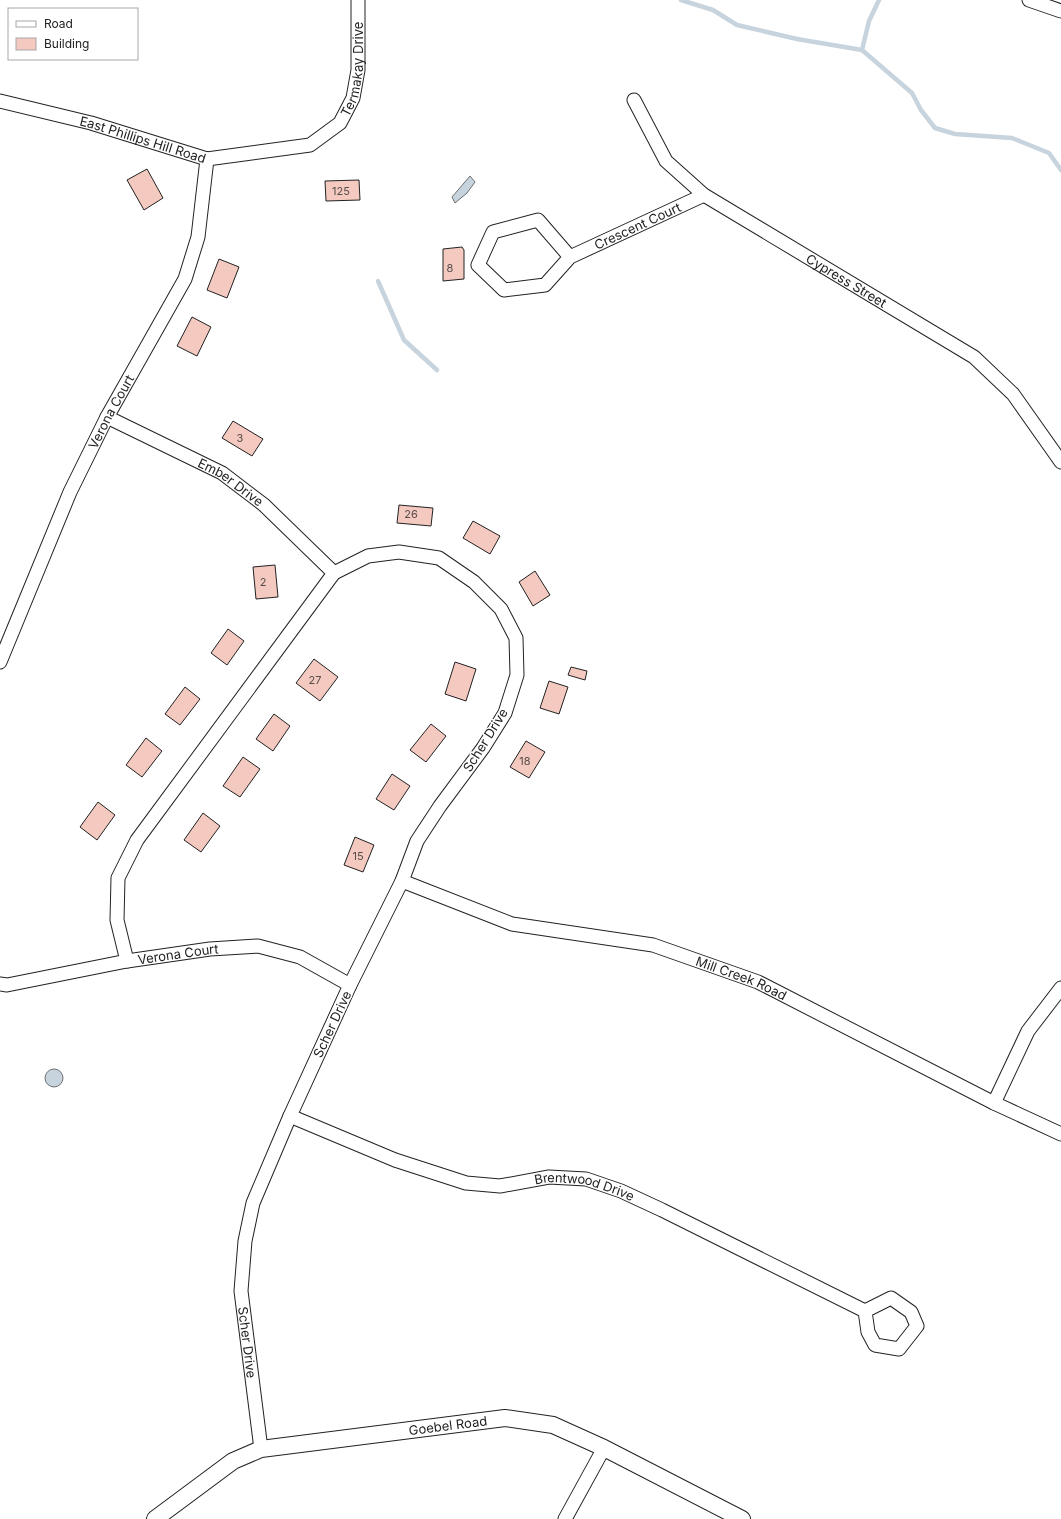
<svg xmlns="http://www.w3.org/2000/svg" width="1061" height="1519" viewBox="0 0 1061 1519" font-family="Inter,sans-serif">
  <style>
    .water { fill: #c7d3dd; stroke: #6f6f6f }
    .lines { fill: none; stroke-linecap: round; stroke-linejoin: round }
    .stream { stroke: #c7d3dd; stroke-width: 4.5 }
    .building { fill: #f3c9c0; stroke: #222 }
    .minor-casing { stroke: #222; stroke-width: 15 }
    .tertiary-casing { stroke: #222; stroke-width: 18 }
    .minor { stroke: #fff; stroke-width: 13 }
    .tertiary { stroke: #fff; stroke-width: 16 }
    .labels { text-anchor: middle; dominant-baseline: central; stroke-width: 3; stroke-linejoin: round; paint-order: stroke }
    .number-label { font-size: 11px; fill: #564c4a }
    .street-label { font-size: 13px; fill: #222; stroke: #fff }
  </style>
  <rect width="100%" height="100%" fill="#fff"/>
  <g class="water">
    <polygon points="470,176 475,182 467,193 455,203 452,197"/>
    <circle cx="54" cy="1078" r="9"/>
  </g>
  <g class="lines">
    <g class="stream">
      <polyline points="681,0 713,10 737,25 797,39 862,50"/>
      <polyline points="862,50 912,93 921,110 935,128 955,134 1012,138 1049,153 1061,170"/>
      <polyline points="862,50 869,21 879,0"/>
      <polyline points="378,281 404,340 437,370"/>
    </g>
  </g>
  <g class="building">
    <polygon points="147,169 163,198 144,210 127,180"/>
    <polygon points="359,180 360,200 326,201 325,181"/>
    <polygon points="462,247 464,250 464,279 443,281 443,249"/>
    <polygon points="219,259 239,267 227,298 207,290"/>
    <polygon points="192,317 211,327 197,356 177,346"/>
    <polygon points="233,421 263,439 252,456 222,438"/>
    <polygon points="399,505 433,508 431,526 397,523"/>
    <polygon points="473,521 500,536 490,554 463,538"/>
    <polygon points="275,565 278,597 256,599 253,567"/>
    <polygon points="535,571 550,595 533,606 519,582"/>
    <polygon points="228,629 244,641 227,665 211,653"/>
    <polygon points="314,659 338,677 320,701 296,683"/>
    <polygon points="455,662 476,669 466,701 445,694"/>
    <polygon points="571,667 587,671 585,680 568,675"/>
    <polygon points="549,681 568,687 559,714 540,708"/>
    <polygon points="185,687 200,699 180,725 165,714"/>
    <polygon points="274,714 290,726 273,751 256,739"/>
    <polygon points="431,724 446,736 426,762 410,750"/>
    <polygon points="146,738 162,751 142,777 126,765"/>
    <polygon points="526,741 545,752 529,778 510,767"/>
    <polygon points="243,757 260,769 240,797 223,786"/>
    <polygon points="392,774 410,786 394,810 376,799"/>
    <polygon points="98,802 115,815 97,840 80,827"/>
    <polygon points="203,813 220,826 201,852 184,840"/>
    <polygon points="355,837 374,845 363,872 344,865"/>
  </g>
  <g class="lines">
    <g class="minor-casing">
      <g id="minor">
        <polyline points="1029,0 1061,11"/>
        <path id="s1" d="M634,100L666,161L704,195L974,357L1013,394L1061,462"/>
        <path id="s2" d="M0,101L91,123L207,159L310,145L340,123L353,98L358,70V0"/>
        <path id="s3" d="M570,257L538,220L493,232L478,265L504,290L545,285L570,257L704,195"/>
        <path id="s4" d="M107,417L222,473L264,505L334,573"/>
        <path id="s5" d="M0,662L70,492L107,417L185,279L198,237L207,159"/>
        <path id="s6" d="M402,881L512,924L653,945L758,982L994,1103L1061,1134"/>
        <path id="s7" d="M127,961L117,920L118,878L137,840L334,573L368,556L399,552L439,558L474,582L501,609L516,638L517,675L505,713L483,748L440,806L417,841L402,881L350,985L290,1116L253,1203L245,1241L241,1291L261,1449"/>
        <path id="s8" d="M0,984L7,985L127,961L210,949L258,946L300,957L350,985"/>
        <polyline points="994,1103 1028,1031 1061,988"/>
        <path id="s9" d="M290,1116L395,1160L466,1183L500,1186L549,1177L586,1179L621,1191L662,1210L865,1311L868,1332L875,1345L899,1349L917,1326L911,1312L891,1298L865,1311"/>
        <polyline points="565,1519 604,1448"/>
      </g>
    </g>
    <g class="tertiary-casing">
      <g id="tertiary">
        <path id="s10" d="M155,1519L233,1461L261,1449L505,1418L553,1425L604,1448L742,1519"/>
      </g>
    </g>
    <use href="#minor" class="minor"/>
    <use href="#tertiary" class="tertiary"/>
  </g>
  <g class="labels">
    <g class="number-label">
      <text x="341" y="191">125</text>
      <text x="450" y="268">8</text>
      <text x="240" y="438">3</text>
      <text x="411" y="514">26</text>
      <text x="263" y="582">2</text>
      <text x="315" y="680">27</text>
      <text x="525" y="761">18</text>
      <text x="358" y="856">15</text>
    </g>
    <g class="street-label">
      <text stroke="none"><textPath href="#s2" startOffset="413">Termakay Drive</textPath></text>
      <text stroke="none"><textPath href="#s2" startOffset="148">East Phillips Hill Road</textPath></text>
      <text stroke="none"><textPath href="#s3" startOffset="321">Crescent Court</textPath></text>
      <text stroke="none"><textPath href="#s1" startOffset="286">Cypress Street</textPath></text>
      <text stroke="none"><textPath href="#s5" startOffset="274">Verona Court</textPath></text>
      <text stroke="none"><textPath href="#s4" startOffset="140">Ember Drive</textPath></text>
      <text transform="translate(485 740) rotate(-58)">Scher Drive</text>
      <text stroke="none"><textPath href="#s8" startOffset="181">Verona Court</textPath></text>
      <text stroke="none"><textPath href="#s6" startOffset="355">Mill Creek Road</textPath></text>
      <text transform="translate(332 1024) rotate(-65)">Scher Drive</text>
      <text stroke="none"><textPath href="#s9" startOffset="309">Brentwood Drive</textPath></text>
      <text stroke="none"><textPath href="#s7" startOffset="1452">Scher Drive</textPath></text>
      <text stroke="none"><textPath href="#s10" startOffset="316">Goebel Road</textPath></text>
    </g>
  </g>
  <rect x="8" y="8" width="130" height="52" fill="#ffffff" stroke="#a7a7a7"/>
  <rect x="16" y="21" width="20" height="6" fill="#ffffff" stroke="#a7a7a7"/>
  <text x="44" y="28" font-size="12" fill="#222222">Road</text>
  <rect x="16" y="38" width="20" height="12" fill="#f3c9c0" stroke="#a7a7a7"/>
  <text x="44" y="48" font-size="12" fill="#222222">Building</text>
</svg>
